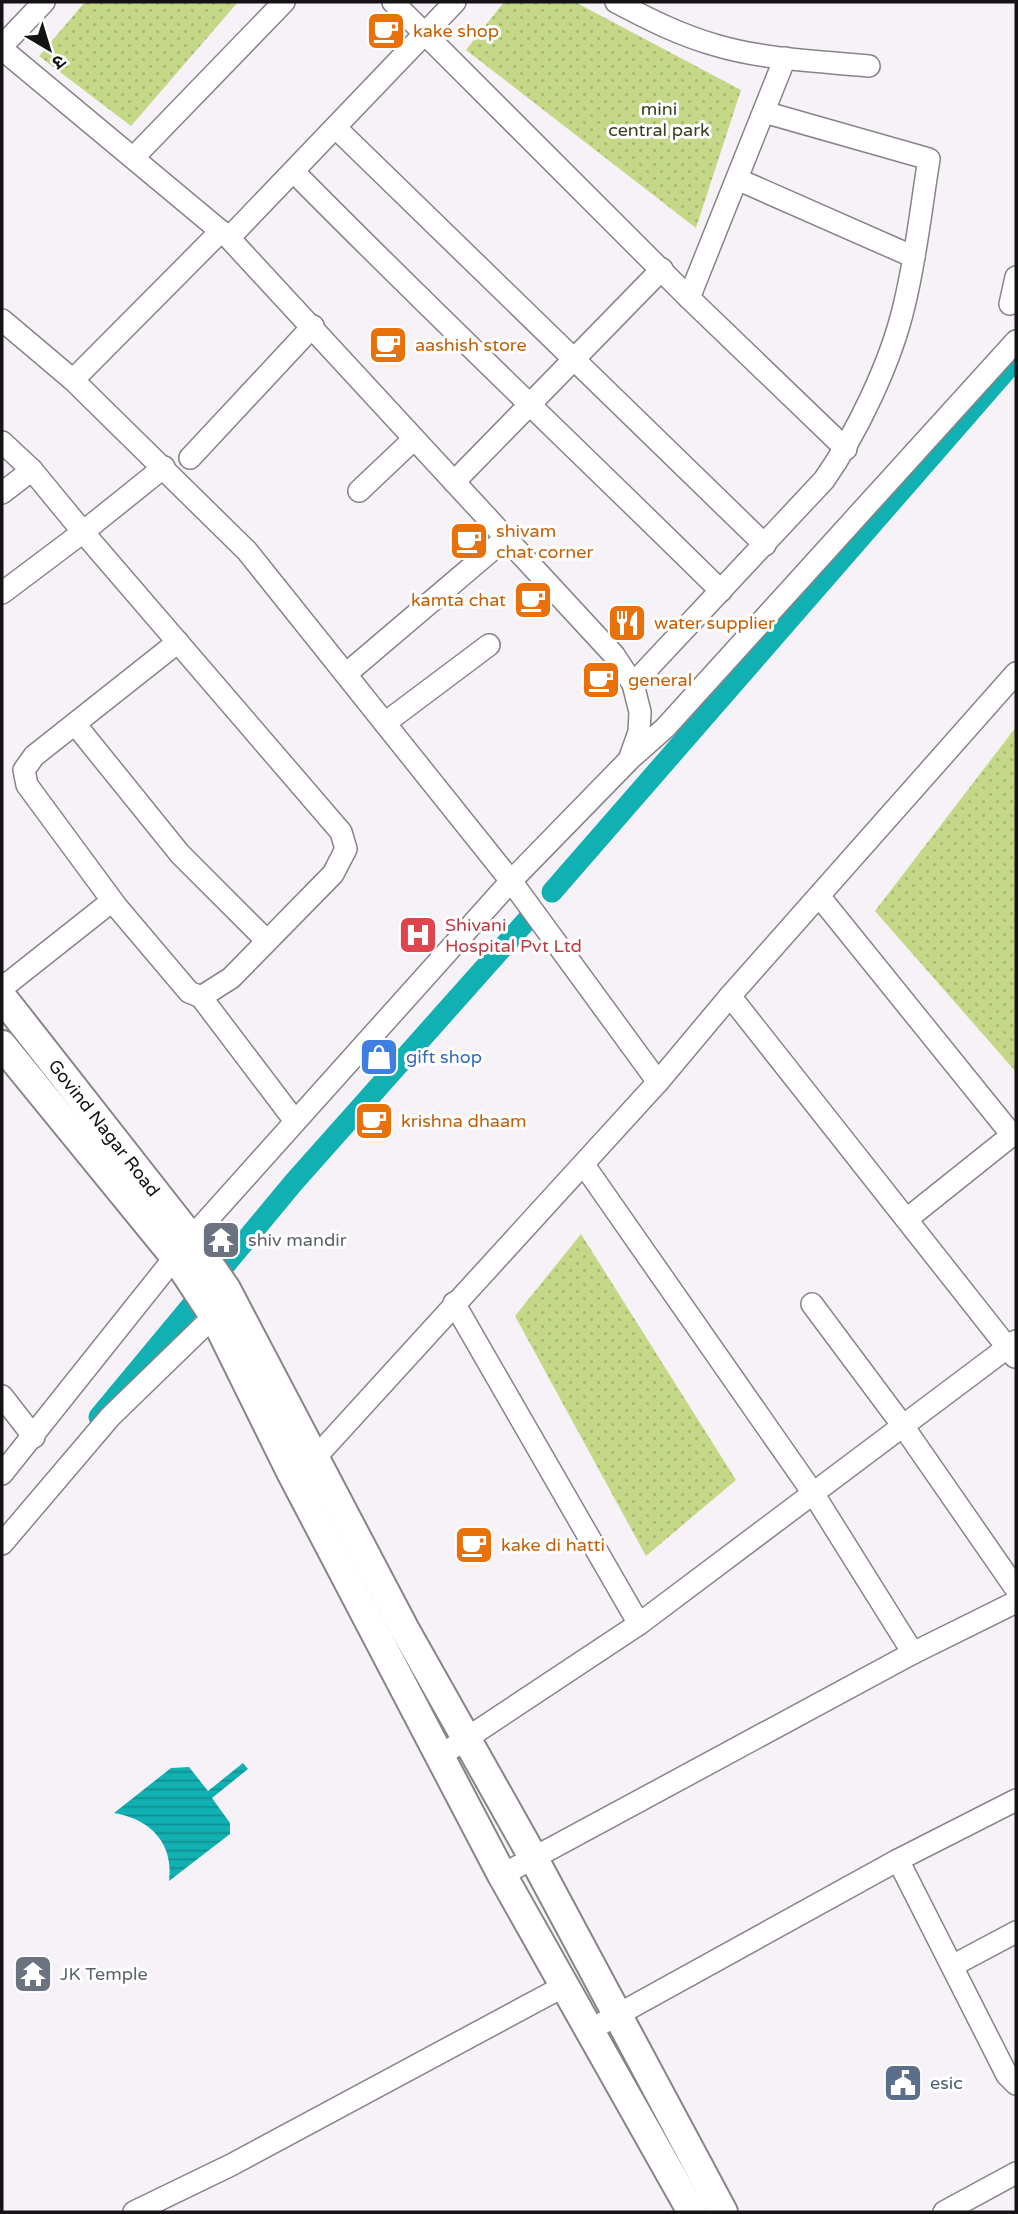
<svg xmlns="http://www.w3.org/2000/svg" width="1018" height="2214" viewBox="0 0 1018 2214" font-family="'Varela Round','Noto Sans Devanagari',sans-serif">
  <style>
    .green { fill: url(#green-dots) }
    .water { fill: url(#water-rules) }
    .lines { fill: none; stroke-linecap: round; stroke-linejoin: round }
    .canal { stroke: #11b1b3; stroke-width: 21 }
    .minor-casing { stroke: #888489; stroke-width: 24 }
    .secondary-casing { stroke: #888489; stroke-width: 32 }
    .minor { stroke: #fff; stroke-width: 21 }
    .secondary { stroke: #fff; stroke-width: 28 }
    .labels { text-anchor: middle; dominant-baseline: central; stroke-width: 6; stroke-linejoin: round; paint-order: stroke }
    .food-label { font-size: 18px; fill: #c56008; stroke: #fff; text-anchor: start }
    .park-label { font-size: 18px; fill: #37401b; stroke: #fff }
    .health-label { font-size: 18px; fill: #be3a42; stroke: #fff; text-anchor: start }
    .shop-label { font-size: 18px; fill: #366cbe; stroke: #fff; text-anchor: start }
    .street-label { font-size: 18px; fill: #141214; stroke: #fff }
    .worship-label { font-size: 18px; fill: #5b616d; stroke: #fff; text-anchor: start }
    .service-label { font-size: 18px; fill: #4e5e75; stroke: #fff; text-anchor: start }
  </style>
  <defs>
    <pattern id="green-dots" width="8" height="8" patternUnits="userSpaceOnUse" patternTransform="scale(1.75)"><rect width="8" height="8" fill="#c4d887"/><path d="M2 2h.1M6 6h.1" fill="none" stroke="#a8b874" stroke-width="1.8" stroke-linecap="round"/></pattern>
    <pattern id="water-rules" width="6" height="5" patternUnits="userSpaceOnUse" patternTransform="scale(1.75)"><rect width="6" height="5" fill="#11b1b3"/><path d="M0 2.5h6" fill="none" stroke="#0f8f90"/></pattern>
  </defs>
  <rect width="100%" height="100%" fill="#f6f2f7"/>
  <g class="green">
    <polygon points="85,2 238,2 131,126 39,56"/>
    <polygon points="504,2 575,2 741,90 696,228 466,50"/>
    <polygon points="1016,727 1016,1072 875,911"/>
    <polygon points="581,1234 736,1480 646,1556 515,1316"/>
  </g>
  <path class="water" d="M243,1763L248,1769L212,1798L230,1823V1834L169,1881C174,1843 150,1819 114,1813L171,1768L189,1767L208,1791Z"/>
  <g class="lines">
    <g class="canal">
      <polyline points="552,892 1016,359"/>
      <polyline points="99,1417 294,1182 528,919"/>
    </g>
    <g class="minor-casing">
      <g id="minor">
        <polyline points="393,2 689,298 846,449"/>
        <path d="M616,2C648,19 680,35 715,45C765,60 818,61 869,66"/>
        <polyline points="2,46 44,2"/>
        <polyline points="2,49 229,238 614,655 633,684 640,712 639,732 629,760 511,881 191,1238"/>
        <polyline points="336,128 765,545"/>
        <polyline points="134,157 284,2"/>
        <path d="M294,172C434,314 579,451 721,591"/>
        <polyline points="737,179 914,257"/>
        <polyline points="229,238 455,2"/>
        <polyline points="689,298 785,58"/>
        <polyline points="1010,304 1016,277"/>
        <polyline points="2,320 73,380 247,551 511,881 658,1082"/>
        <polyline points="73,380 221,231"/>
        <polyline points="2,442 32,470 83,532 164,467"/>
        <polyline points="190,458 313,326"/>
        <polyline points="454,482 662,269"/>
        <polyline points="359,491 414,439"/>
        <polyline points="2,493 32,470"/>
        <polyline points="2,593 83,532 341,832 346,849 333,874 231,978 201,997"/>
        <polyline points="178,642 34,756 24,770 27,785 117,907 189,992 201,997 295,1121"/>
        <polyline points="346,674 506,538"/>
        <path d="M633,684L824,480C857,433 891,362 904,306C916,258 921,208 929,159L764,112"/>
        <polyline points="385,723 489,645"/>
        <polyline points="75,724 180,854 266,940"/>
        <polyline points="631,758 665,728 1016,341"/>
        <polyline points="819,896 1012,1135"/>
        <polyline points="2,988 112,901"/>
        <polyline points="730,996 1015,1357"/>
        <polyline points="584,1165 813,1493 913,1653"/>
        <polyline points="907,1219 1016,1132"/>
        <polyline points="454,1303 639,1624"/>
        <polyline points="812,1304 903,1426 1016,1589"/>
        <polyline points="2,1396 34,1437"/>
        <polyline points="304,1464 315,1458 658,1082 730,996 1016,673"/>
        <polyline points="2,1474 175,1257"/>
        <polyline points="2,1544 110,1417 214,1316"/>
        <polyline points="440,1756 639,1624 1016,1341"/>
        <polyline points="898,1860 1007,2075 1016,2084"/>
        <polyline points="502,1875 913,1653 1016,1602"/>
        <polyline points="952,1966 1016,1932"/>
        <polyline points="590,2030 898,1860 1016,1800"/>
        <polyline points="134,2212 231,2165 566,1985"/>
        <polyline points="944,2212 1016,2173"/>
      </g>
    </g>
    <g class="secondary-casing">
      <g id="secondary">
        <polyline points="2,997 191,1238 226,1289 404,1628 533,1857 723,2212"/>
        <polyline points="2,1045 175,1257 214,1316 291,1472 502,1875 692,2212"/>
      </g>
    </g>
    <use href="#minor" class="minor"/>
    <use href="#secondary" class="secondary"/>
  </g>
  <defs>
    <g id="cafe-square" transform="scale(2.0125)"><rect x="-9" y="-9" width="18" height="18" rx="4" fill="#e8710a" stroke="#fff"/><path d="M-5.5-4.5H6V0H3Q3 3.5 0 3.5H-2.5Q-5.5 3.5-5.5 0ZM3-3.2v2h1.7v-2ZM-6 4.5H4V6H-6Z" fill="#fff"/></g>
    <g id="restaurant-square" transform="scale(2.0125)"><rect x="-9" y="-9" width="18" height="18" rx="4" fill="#e8710a" stroke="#fff"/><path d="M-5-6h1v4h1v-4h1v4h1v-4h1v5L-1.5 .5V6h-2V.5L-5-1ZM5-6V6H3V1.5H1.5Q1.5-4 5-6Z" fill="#fff"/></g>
    <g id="hospital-square" transform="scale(2.0125)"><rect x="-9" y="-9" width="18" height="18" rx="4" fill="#e0444e" stroke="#fff"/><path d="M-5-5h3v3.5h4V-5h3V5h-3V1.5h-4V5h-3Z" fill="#fff"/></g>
    <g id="shop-square" transform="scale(2.0125)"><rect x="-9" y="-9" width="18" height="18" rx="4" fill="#3f7fe0" stroke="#fff"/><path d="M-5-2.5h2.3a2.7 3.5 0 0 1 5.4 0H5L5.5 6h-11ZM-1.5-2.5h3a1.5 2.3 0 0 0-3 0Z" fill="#fff"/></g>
    <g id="temple-square" transform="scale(2.0125)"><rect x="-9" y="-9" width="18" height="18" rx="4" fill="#6b7280" stroke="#fff"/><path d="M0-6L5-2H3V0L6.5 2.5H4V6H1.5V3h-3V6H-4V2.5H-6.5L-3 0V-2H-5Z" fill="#fff"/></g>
    <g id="civic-square" transform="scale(2.0125)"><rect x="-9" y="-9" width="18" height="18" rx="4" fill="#5c6f8a" stroke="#fff"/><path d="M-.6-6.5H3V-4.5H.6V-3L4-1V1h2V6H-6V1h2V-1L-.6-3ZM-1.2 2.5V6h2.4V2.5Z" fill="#fff"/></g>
  </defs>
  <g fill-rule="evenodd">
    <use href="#cafe-square" x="386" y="31"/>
    <use href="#cafe-square" x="388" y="345"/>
    <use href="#cafe-square" x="469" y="541"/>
    <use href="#cafe-square" x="533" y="600"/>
    <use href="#restaurant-square" x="627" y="623"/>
    <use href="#cafe-square" x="601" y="680"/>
    <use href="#hospital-square" x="418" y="935"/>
    <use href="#shop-square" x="379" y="1057"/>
    <use href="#cafe-square" x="374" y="1121"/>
    <use href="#temple-square" x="221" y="1240"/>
    <use href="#cafe-square" x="474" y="1545"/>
    <use href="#temple-square" x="33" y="1974"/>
    <use href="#civic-square" x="903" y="2083"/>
  </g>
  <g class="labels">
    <g class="food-label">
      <text x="413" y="31">kake shop</text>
      <text x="415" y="345">aashish store</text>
      <text x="496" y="531">shivam<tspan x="496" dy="21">chat corner</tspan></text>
      <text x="506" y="600" text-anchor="end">kamta chat</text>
      <text x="654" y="623">water supplier</text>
      <text x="628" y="680">general</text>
      <text x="401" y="1121">krishna dhaam</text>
      <text x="501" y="1545">kake di hatti</text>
    </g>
    <g class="park-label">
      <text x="659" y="109">mini<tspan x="659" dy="21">central park</tspan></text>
    </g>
    <g class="health-label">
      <text x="445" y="925">Shivani<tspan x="445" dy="21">Hospital Pvt Ltd</tspan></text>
    </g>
    <g class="shop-label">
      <text x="406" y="1057">gift shop</text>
    </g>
    <g class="street-label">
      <text transform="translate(104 1128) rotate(52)">Govind Nagar Road</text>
    </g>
    <g class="worship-label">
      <text x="248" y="1240">shiv mandir</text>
      <text x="60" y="1974">JK Temple</text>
    </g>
    <g class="service-label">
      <text x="930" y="2083">esic</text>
    </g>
  </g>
  <rect width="1018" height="2214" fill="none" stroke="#141214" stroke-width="7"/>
  <g transform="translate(49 49) rotate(142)" stroke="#ffffff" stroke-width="5" paint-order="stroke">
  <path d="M0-5L12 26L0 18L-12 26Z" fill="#141214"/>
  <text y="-10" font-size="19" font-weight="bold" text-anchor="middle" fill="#141214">उ</text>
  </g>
</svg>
